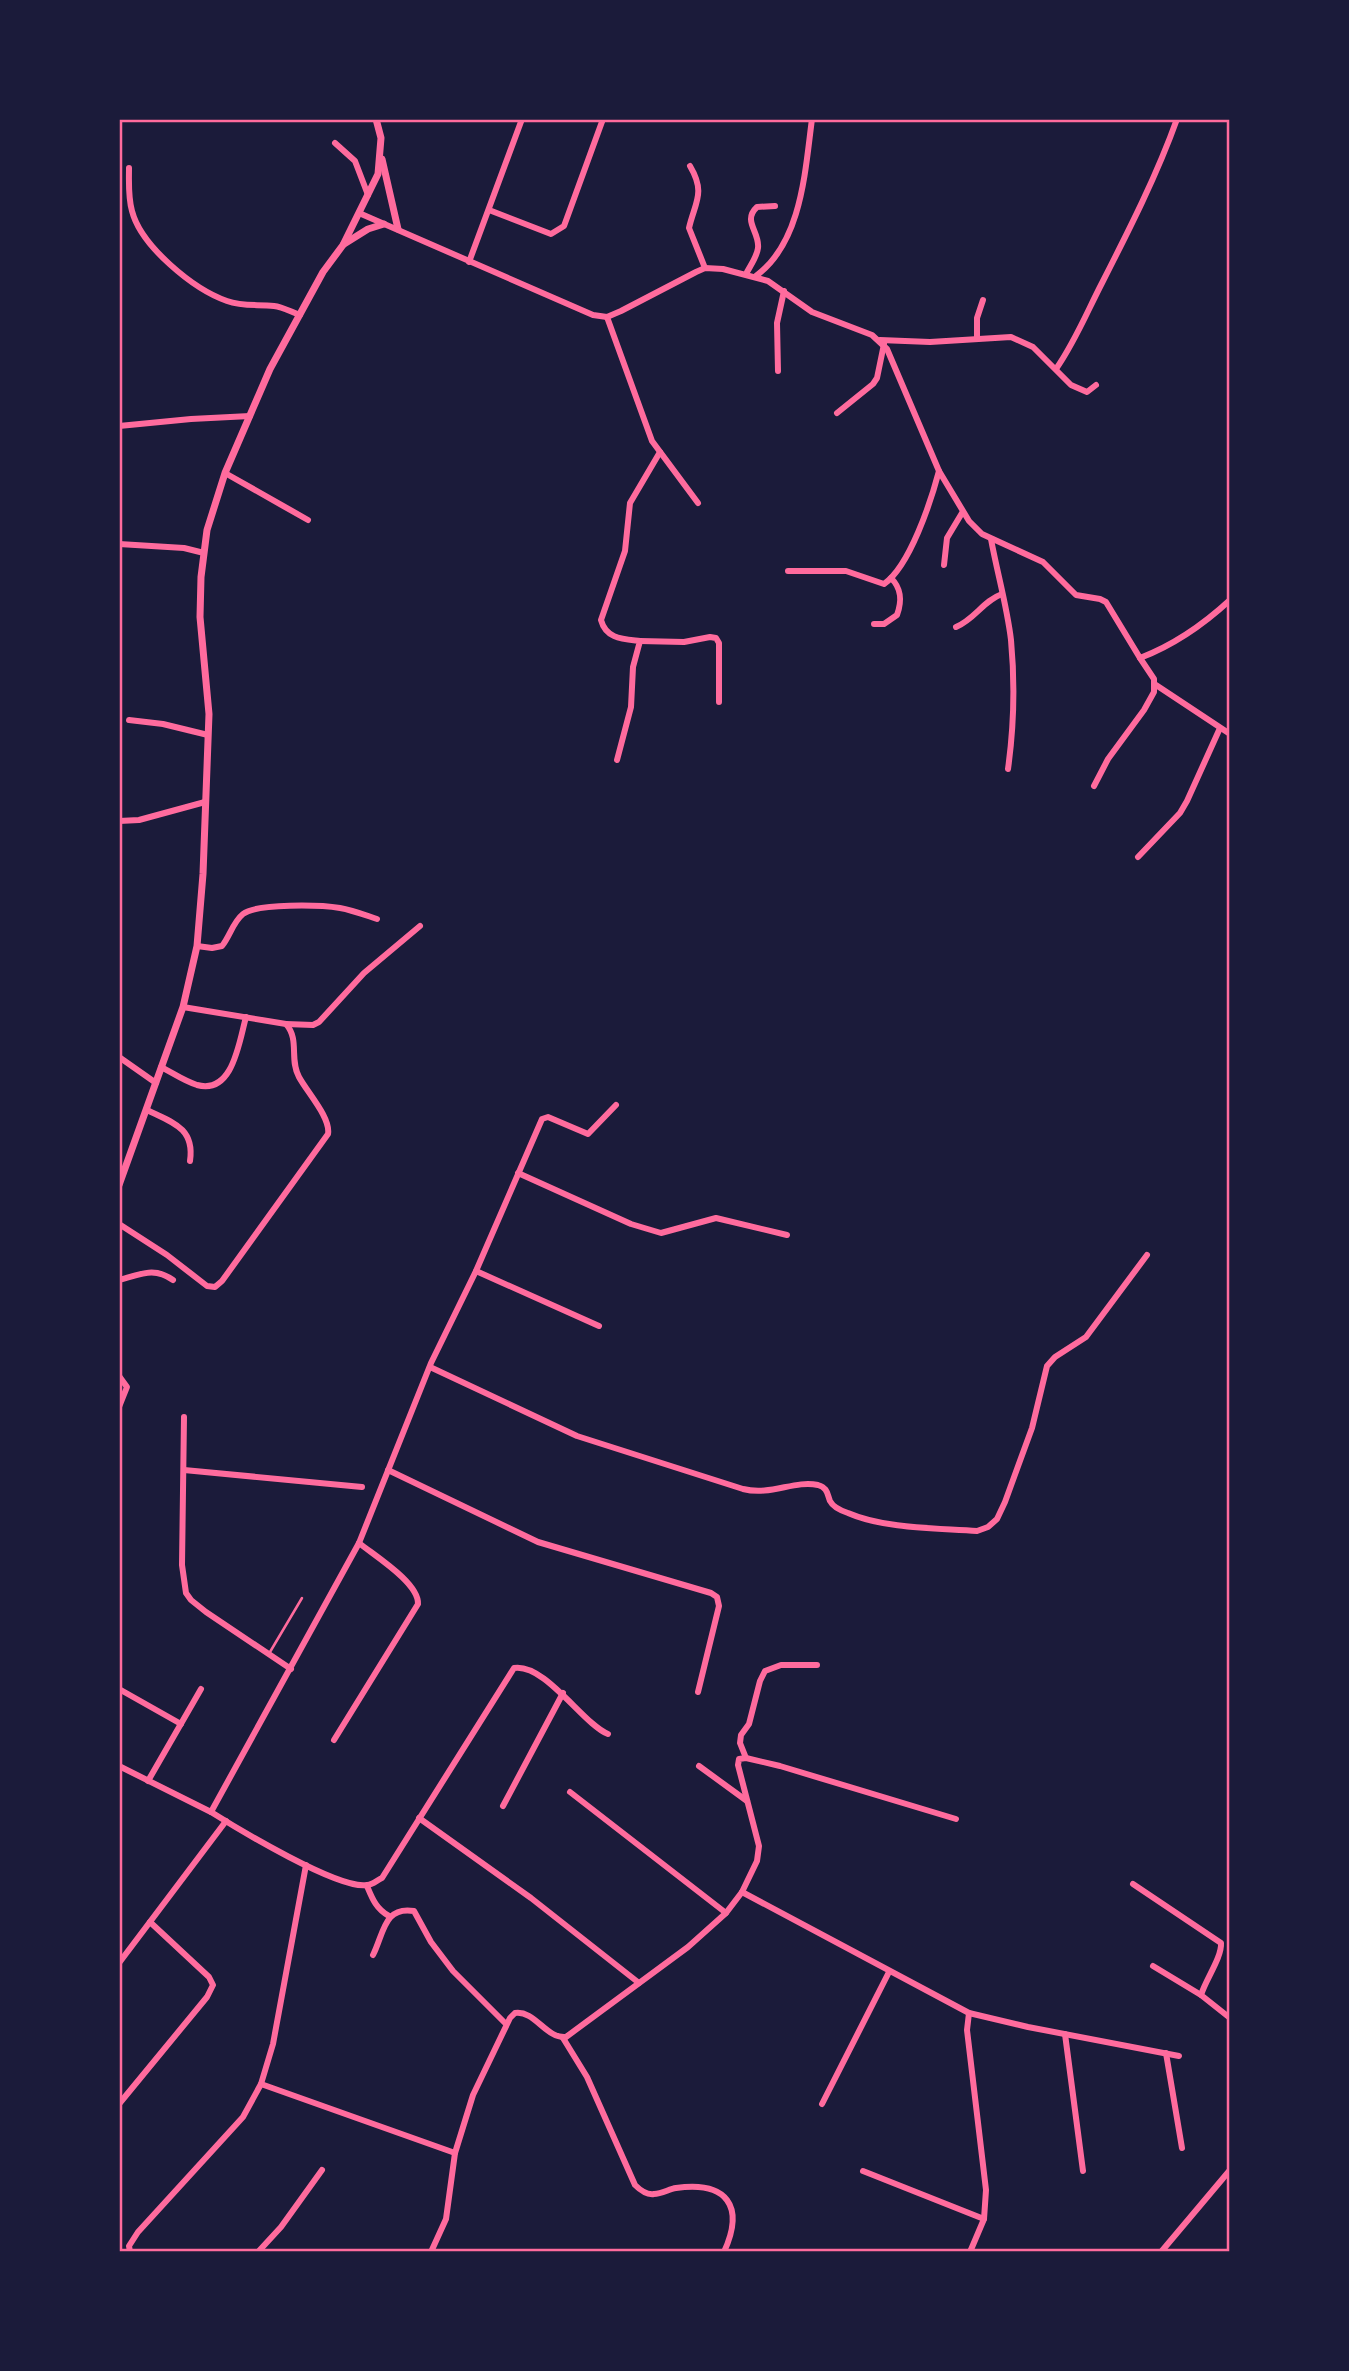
<svg xmlns="http://www.w3.org/2000/svg" width="1349" height="2371" viewBox="0 0 1349 2371" font-family="'Zilla Slab',serif">
  <style>
    .lines { fill: none; stroke-linecap: round; stroke-linejoin: round }
    .service { stroke: #ff6b9d; stroke-width: 2.5 }
    .minor { stroke: #ff6b9d; stroke-width: 6 }
    .tertiary { stroke: #ff6b9d; stroke-width: 7 }
    .neatline { fill: none; stroke: #ff6b9d; stroke-width: 2.5 }
  </style>
  <rect width="100%" height="100%" fill="#1b1b3a"/>
  <g class="lines">
    <polyline class="service" points="270,1652 302,1598"/>
    <g class="minor">
      <polyline points="335,143 355,161 368,195"/>
      <path d="M690,166C706,193 695,202 689,228L705,268"/>
      <path d="M129,168C129,182 128,197 132,211C141,246 193,289 227,301C243,307 258,304 274,306C283,307 291,312 300,315"/>
      <polyline points="489,210 551,234 564,226 603,119"/>
      <path d="M359,213L593,315L607,317L621,311L696,272L705,268L723,269L768,281L812,312L872,335L887,349L939,471L969,521L982,534L1043,562L1076,595L1100,599L1106,602L1140,658C1174,645 1204,624 1230,600"/>
      <polyline points="469,262 522,119"/>
      <path d="M746,274C750,266 757,257 758,248C760,232 742,221 757,207L775,206"/>
      <path d="M756,276C802,242 805,171 812,119"/>
      <polyline points="607,317 652,441 698,503"/>
      <polyline points="977,339 977,318 983,300"/>
      <polyline points="880,340 930,342 1011,337 1033,347 1071,385 1087,392 1096,385"/>
      <path d="M1056,369C1075,342 1087,312 1102,283C1129,230 1157,175 1177,119"/>
      <polyline points="778,371 777,323 784,291"/>
      <polyline points="837,413 873,384 877,378 884,344"/>
      <polyline points="119,426 191,419 250,416"/>
      <polyline points="225,473 308,520"/>
      <path d="M991,539C997,572 1007,606 1011,640C1015,683 1014,726 1008,769"/>
      <polyline points="119,544 184,548 204,553"/>
      <polyline points="944,565 947,538 962,513"/>
      <path d="M788,571H846L884,584C910,566 931,501 939,471"/>
      <path d="M874,624H884L897,615C902,601 902,589 891,578"/>
      <path d="M956,627C975,619 983,601 1002,594"/>
      <polyline points="640,641 684,642 710,637 716,638 719,643 719,702"/>
      <polyline points="1156,685 1230,734"/>
      <polyline points="129,720 163,724 208,735"/>
      <path d="M617,760L631,707L633,667L640,641C623,639 606,639 601,620L625,551L630,503L660,452"/>
      <polyline points="1094,786 1108,759 1144,710 1154,692 1154,679 1140,658"/>
      <polyline points="119,821 139,820 205,802"/>
      <polyline points="1138,857 1180,813 1187,801 1220,728"/>
      <path d="M197,946L212,948L222,946C230,936 233,922 243,914C257,903 321,905 340,908C352,910 365,915 377,919"/>
      <polyline points="286,1024 313,1025 319,1022 364,973 420,926"/>
      <polyline points="119,1057 156,1083"/>
      <path d="M161,1067C173,1073 184,1081 197,1085C233,1095 239,1042 246,1017"/>
      <path d="M147,1110C172,1122 195,1128 190,1161"/>
      <polyline points="518,1173 631,1224 661,1233 716,1218 787,1235"/>
      <path d="M119,1224L167,1255L207,1286L215,1287L222,1281L328,1134C331,1118 307,1092 299,1077C289,1059 300,1040 286,1024L183,1007"/>
      <polyline points="476,1271 599,1326"/>
      <path d="M119,1280C140,1275 153,1266 173,1280"/>
      <path d="M430,1367L577,1436L743,1489C771,1496 794,1480 818,1485C828,1488 827,1494 830,1501C833,1507 842,1511 848,1513C885,1529 937,1528 977,1531L988,1527L997,1519L1005,1502L1032,1428L1047,1366L1055,1357L1086,1337L1147,1255"/>
      <polyline points="119,1376 127,1387 119,1407"/>
      <polyline points="184,1417 182,1565 186,1593 191,1600 206,1612 291,1669"/>
      <polyline points="184,1470 362,1487"/>
      <polyline points="388,1470 538,1542 711,1593 717,1597 719,1606 698,1692"/>
      <polyline points="119,1689 181,1724"/>
      <path d="M334,1740L418,1604C419,1583 375,1556 359,1543"/>
      <polyline points="746,1758 740,1743 741,1735 749,1724 760,1681 765,1671 781,1665 817,1665"/>
      <polyline points="119,1766 211,1812 359,1543 431,1363 476,1271 542,1119 548,1117 588,1134 616,1105"/>
      <polyline points="699,1766 747,1801"/>
      <polyline points="148,1781 201,1689"/>
      <polyline points="570,1792 726,1913"/>
      <polyline points="503,1806 563,1693"/>
      <path d="M211,1812C238,1829 339,1890 367,1885C373,1885 377,1880 382,1878L514,1668C545,1663 583,1724 608,1734"/>
      <polyline points="419,1818 531,1898 639,1983"/>
      <path d="M1133,1884L1221,1943C1222,1957 1206,1979 1201,1995L1230,2018"/>
      <path d="M367,1886C372,1898 376,1909 389,1916"/>
      <polyline points="742,1892 969,2013 1028,2027 1179,2056"/>
      <path d="M373,1955C384,1933 384,1906 414,1911L431,1942L453,1971L506,2024"/>
      <polyline points="119,1963 226,1821"/>
      <polyline points="1153,1966 1201,1995"/>
      <polyline points="969,2013 967,2030 986,2190 984,2219 970,2252"/>
      <polyline points="1065,2034 1083,2171"/>
      <path d="M563,2038L587,2077L635,2185C640,2190 647,2195 654,2194C662,2194 669,2189 676,2188C727,2181 745,2206 724,2252"/>
      <polyline points="1166,2053 1182,2148"/>
      <polyline points="261,2084 455,2153"/>
      <polyline points="119,2104 207,1997 213,1985 209,1977 150,1922"/>
      <polyline points="822,2104 889,1972"/>
      <polyline points="863,2171 984,2219"/>
      <polyline points="130,2252 129,2246 138,2232 243,2117 261,2084 273,2044 306,1865"/>
      <polyline points="258,2252 281,2227 322,2170"/>
      <path d="M431,2252L446,2219L455,2153L473,2095L510,2018L515,2013C535,2010 546,2039 566,2037L688,1947L726,1913L742,1892L757,1861L759,1846L738,1765L739,1759L746,1758L780,1766L956,1819"/>
      <polyline points="1161,2252 1230,2170"/>
    </g>
    <g class="tertiary">
      <polyline points="382,159 398,229"/>
      <polyline points="344,244 368,229 384,224"/>
      <polyline points="119,1185 183,1007 197,946 203,874 209,714 200,617 201,577 207,530 225,473 270,369 323,272 343,245 378,174 381,138 376,119"/>
    </g>
  </g>
  <rect width="1349" height="2371" fill="none" stroke="#1b1b3a" stroke-width="242"/>
  <rect x="121" y="121" width="1107" height="2129" class="neatline"/>
</svg>
